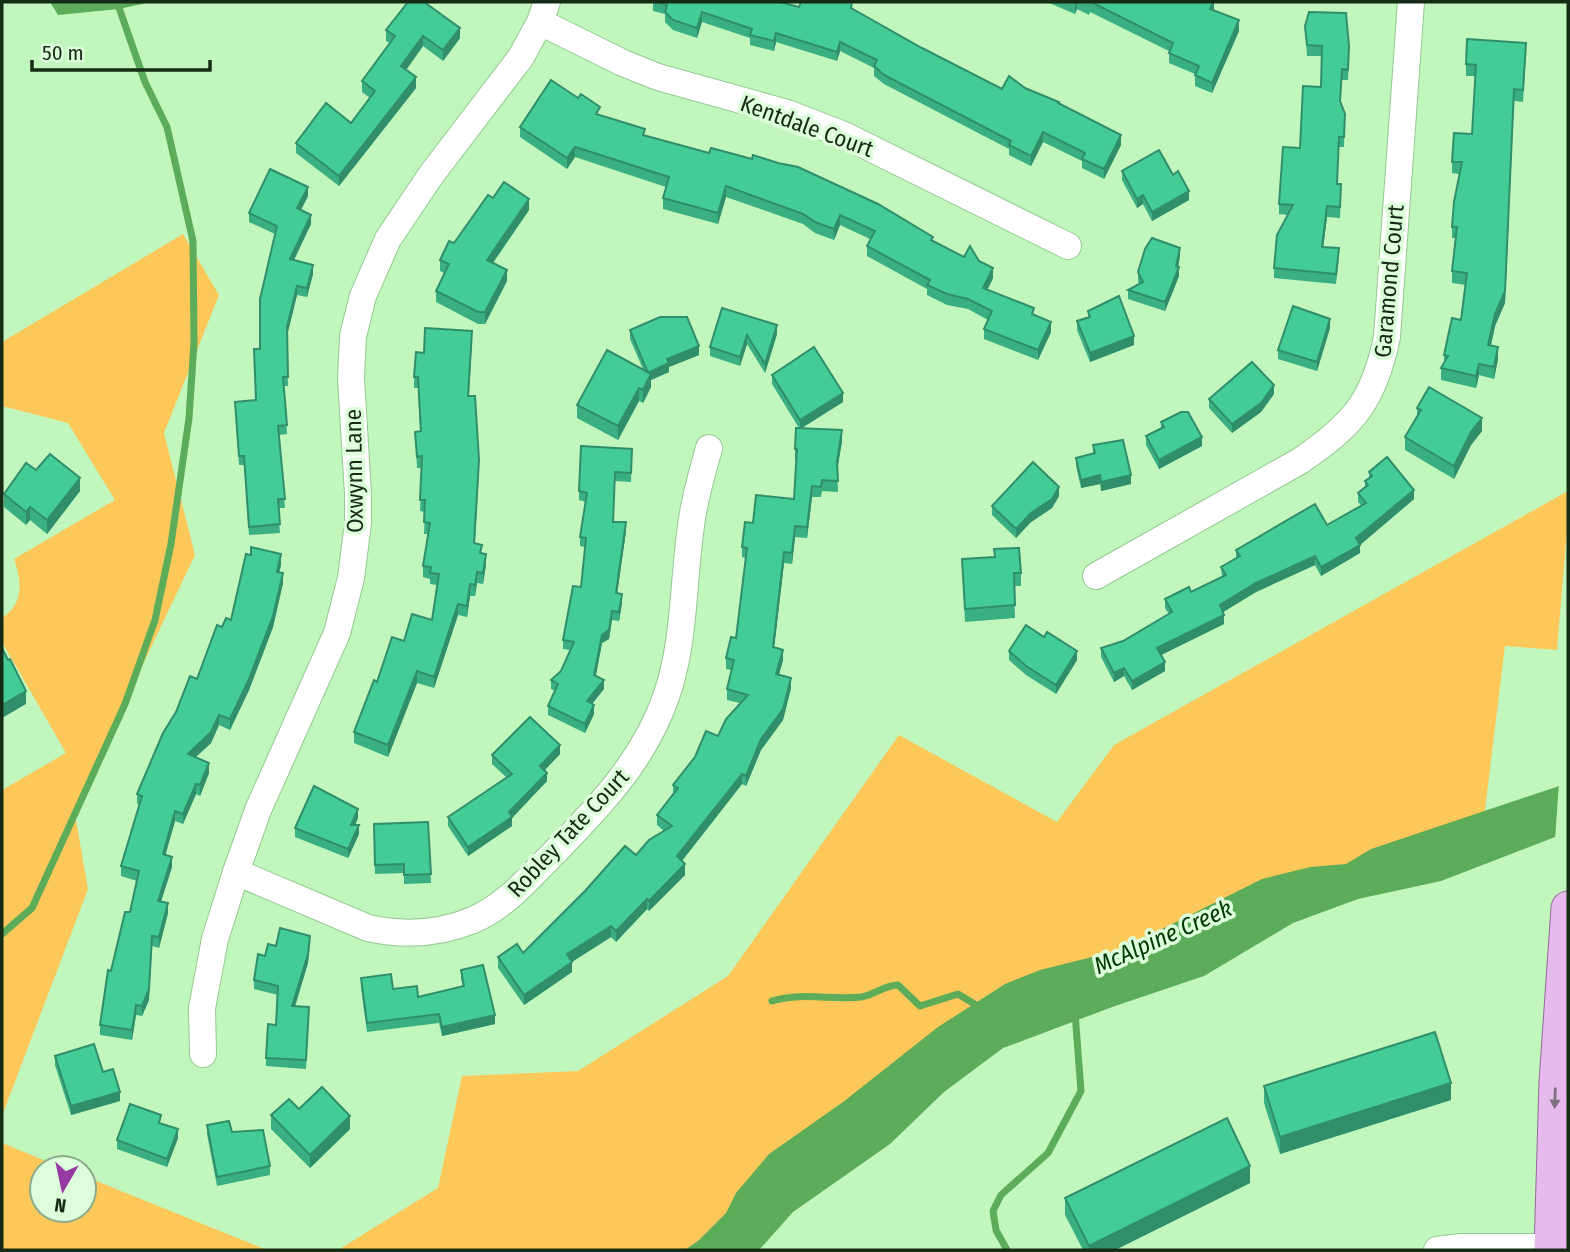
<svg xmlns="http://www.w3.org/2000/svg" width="1570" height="1252" viewBox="0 0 1570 1252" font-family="'Fira Sans Condensed',sans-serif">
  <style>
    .green { fill: #fcc85a }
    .water { fill: #5dac5a }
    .pier { fill: #c1f7bd }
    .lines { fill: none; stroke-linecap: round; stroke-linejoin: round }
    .stream { stroke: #5dac5a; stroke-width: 7 }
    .minor-casing { stroke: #94c991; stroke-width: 28 }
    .major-casing { stroke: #936a98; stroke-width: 35 }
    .minor { stroke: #fff; stroke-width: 26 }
    .major { stroke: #e6baec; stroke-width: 33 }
    .wall { fill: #3aaf82 }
    .shaded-wall { fill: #308f6a }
    .building { fill: #44cc97; stroke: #308f6a; stroke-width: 2 }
    .oneway { fill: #7e7280 }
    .labels { text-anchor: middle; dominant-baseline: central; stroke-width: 7; stroke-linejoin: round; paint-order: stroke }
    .street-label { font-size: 23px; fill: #162b15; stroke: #ddfedb }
    .water-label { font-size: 24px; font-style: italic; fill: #003900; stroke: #ddfedb }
  </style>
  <rect width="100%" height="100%" fill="#c1f7bd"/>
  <g class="green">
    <path d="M183,234L219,295L164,433L195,555L74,809L88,889L2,1116V790L66,753L2,642V618C24,604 22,581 14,559L115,500L68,423L2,406V342Z"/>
    <polygon points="1568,491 1568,518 1557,650 1505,646 1482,834 994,1013 716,1250 338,1250 438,1188 462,1076 578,1071 728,976 899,735 1057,822 1114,745"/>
    <polygon points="2,1143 63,1168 42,1168 42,1210 84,1210 84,1176 267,1250 2,1250"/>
  </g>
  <g class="water">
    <polygon points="50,2 151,2 119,9 58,15"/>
    <polygon points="1568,783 1568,832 1441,881 1358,899 1293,923 1204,976 1115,1006 1003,1048 944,1092 890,1144 793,1212 759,1250 685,1250 699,1240 726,1213 736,1193 769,1154 843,1102 938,1027 1005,984 1040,970 1120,950 1262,879 1310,867 1346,864 1371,849"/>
  </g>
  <polygon class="pier" points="1568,780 1568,835 1555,840 1559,783"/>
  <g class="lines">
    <g class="stream">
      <polyline points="2,934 32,908 125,704 155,620 171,544 189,418 194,343 193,241 167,127 145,82 117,2"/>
      <path d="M772,1001C802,992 831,1000 861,997C874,995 885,985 898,985L920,1006L958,994L981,1008"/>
      <polyline points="1007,1250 996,1230 993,1211 1001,1195 1048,1153 1081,1091 1075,1013"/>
    </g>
    <g class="minor-casing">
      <g id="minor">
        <polyline points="540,22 623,63 658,77 787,113 844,135 1068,246"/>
        <path d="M1096,576L1300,461C1353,425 1374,401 1387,337L1411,2"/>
        <path d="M236,872L368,928C404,936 439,934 473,920C504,907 527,880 550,857C598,808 645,760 667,694C685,641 683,581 691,526C694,499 702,474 709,448"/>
        <polyline points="203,1054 202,1008 215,939 236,872 258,810 337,633 351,578 358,523 358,494 351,378 353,336 363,296 388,239 431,175 521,57 540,22 547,2"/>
        <polyline points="1437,1250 1461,1247 1551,1247"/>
      </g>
    </g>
    <g class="major-casing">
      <polyline id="major" points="1551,1250 1556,1082 1568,908"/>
    </g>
    <use href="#minor" class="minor"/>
    <use href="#major" class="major"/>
  </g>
  <g class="wall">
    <polygon points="653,2 780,2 799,7 852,9 922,48 1002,89 1025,88 1059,104 1121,145 1104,179 1082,168 1082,161 1043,142 1031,166 1009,155 1009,149 884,84 874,76 874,68 840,51 837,61 776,42 774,51 750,45 750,38 702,22 697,38 673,30 665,22 665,14 653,11"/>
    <polygon points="1047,2 1214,2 1214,10 1239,31 1212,93 1195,86 1195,74 1169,63 1169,51 1090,12 1089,15 1077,9 1075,14"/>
    <polygon points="1305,26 1349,56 1348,80 1342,80 1340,103 1345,114 1344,147 1339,147 1337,184 1341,195 1340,218 1327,217 1323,247 1339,259 1336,284 1274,278 1274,268 1288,215 1279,214 1279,204 1321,87 1322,56 1307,56"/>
    <polygon points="386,30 460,38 443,61 423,46 406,70 416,88 339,186 296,153 296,143 351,123 370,98 362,92 362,81 390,43 386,41"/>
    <polygon points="1526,54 1523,102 1514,101 1505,303 1495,326 1491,346 1498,359 1494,379 1479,375 1476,388 1441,380 1441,368 1444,364 1444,355 1461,320 1466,285 1452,283 1452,271 1456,238 1452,238 1452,227 1459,174 1452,173 1452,162 1472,134 1475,76 1466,76 1466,64"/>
    <polygon points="600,116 645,135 933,242 964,257 979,261 993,278 987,290 1034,315 1051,332 1038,360 984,339 984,329 988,320 968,309 947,305 927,295 927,289 867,256 867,246 870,239 840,225 834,240 815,233 803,224 726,197 718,224 663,209 663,198 666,187 575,157 567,169 520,137 520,127"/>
    <polygon points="1122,171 1173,175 1189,200 1152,221 1143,204 1137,208 1122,180"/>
    <polygon points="308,196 301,210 311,224 294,260 313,274 307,297 297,295 287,335 288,386 284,386 287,434 279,435 285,508 278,508 280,533 249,535 244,465 239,465 235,402 255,400 260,349 275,234 249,222 249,213"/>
    <polygon points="493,198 529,210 493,263 507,281 485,324 478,324 436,302 436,291 444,273 440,271 440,260"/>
    <polygon points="1180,256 1178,267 1179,276 1165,311 1128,299 1128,290 1139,284 1138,281 1138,272"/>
    <polygon points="722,308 777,334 765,373 747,344 740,366 710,356 710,347"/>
    <polygon points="1088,311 1134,345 1090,362 1077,330 1077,321 1088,317"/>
    <polygon points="1330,328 1317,371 1278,359 1278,350"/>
    <polygon points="630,330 699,355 669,367 669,372 651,380 651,387 643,403 639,401 618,440 577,418 577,405 643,369 630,339"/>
    <polygon points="472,342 469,396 479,472 475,543 482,553 486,565 483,584 477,583 475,596 470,596 467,617 458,615 434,688 417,683 388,757 354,743 354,732 377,682 404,641 432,620 437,585 430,584 430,579 423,577 423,566 429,534 424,534 425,512 420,511 422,468 417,468 415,432 420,432 418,388 414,388 414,377 424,353"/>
    <polygon points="772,375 843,402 802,428 842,441 837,470 838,492 822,491 821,497 812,497 807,538 795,537 792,564 784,563 774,647 783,660 779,675 791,688 783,720 761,750 746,786 742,784 682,861 685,875 649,911 647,909 616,942 611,937 572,962 572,972 524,1005 498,968 498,957 523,953 664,831 657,825 657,815 673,795 673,785 718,736 740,703 727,700 727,689 731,670 726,669 726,658 736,638 746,558 742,557 742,547 753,523 794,499 796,460 795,460 795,449 799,428 772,384"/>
    <polygon points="1274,394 1261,412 1232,433 1209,408 1209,399"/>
    <polygon points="1417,408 1482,431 1471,445 1454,479 1405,450 1405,437 1417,417"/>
    <polygon points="1161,422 1202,446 1159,469 1146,445 1146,436 1161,428"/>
    <polygon points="1093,445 1131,484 1101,491 1100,484 1081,488 1076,466 1076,458 1093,454"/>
    <polygon points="632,449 631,482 615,481 613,522 626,531 617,593 622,603 619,621 612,620 609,639 602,643 596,676 604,689 592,704 594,714 585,733 548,715 548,706 555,691 551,689 551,680 561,671 570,650 563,649 563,640 581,587 585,547 580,546 580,537 586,502 579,500 579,491"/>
    <polygon points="36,470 80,491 47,534 30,520 26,525 4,507 4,494"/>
    <polygon points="1369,472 1414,499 1360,545 1360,553 1321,576 1315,565 1256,592 1223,612 1224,624 1161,655 1165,671 1132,690 1124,676 1114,682 1101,657 1101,648 1123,641 1169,614 1165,608 1165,599 1191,592 1222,577 1221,567 1236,558 1236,550 1327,525 1361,505 1358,502 1358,493 1365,487 1365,481 1369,478"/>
    <polygon points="1059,496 1052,508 1031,522 1016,538 992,515 992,506"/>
    <polygon points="251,547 281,565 279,572 283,583 273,627 249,690 230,730 219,725 211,743 196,757 209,773 200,796 196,794 183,824 175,821 165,855 172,867 161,901 168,913 159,948 152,946 149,1000 142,1016 136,1015 132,1040 100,1035 100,1025 111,971 130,912 137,881 121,876 121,866 140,805 137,804 137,794 197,679 222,627 231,620 251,555"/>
    <polygon points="994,549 1021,573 1021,586 1014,586 1015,618 965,622 962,559 994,557"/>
    <polygon points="1009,651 1077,660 1056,694 1026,675 1009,660"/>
    <polygon points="560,754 545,770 547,781 512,818 512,826 468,856 448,826 448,817 506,777 492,764 492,755"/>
    <polygon points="358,818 355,825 359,834 348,858 295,837 295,828"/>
    <polygon points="428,822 431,883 404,884 404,873 375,874 374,824"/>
    <polygon points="310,945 308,963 295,1007 309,1007 306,1069 266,1066 266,1058 276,1025 278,995 254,989 254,980 265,956 276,946"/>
    <polygon points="461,970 495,1024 442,1036 439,1023 367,1032 361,987 361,978 418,997 463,987 461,979"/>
    <polygon points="55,1056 103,1072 120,1101 71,1115 55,1065"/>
    <polygon points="1264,1086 1451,1100 1280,1154 1264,1103"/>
    <polygon points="299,1109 350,1129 310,1168 271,1129 271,1115"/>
    <polygon points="161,1124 178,1138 167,1167 117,1149 117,1140"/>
    <polygon points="207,1125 232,1132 270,1166 270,1175 217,1186 207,1134"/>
    <polygon points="1250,1183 1115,1250 1083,1250 1065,1215 1065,1198"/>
  </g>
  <g class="shaded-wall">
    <polygon points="1076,2 1077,2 1077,9 1075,14 1075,4"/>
    <polygon points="1213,2 1214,2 1214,9 1210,19 1210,9"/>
    <polygon points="702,12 702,22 697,38 697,28"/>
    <polygon points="1239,20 1239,31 1212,93 1212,83"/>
    <polygon points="460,28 460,38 443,61 443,50"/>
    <polygon points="776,33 776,42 774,51 774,41"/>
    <polygon points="423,36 423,46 401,77 401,66"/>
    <polygon points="840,42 840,51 837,61 837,52"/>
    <polygon points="416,77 416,88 339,186 339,176"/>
    <polygon points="1514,89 1505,303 1495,326 1488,357 1488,345"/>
    <polygon points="1043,132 1043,142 1031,166 1031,156"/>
    <polygon points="1121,135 1121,145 1104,179 1104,169"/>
    <polygon points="575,147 575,157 567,169 567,158"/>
    <polygon points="726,186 726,197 718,224 718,213"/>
    <polygon points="308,187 308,196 297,217 297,208"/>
    <polygon points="1189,191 1189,200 1152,221 1152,212"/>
    <polygon points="1143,195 1143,204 1137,208 1137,199"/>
    <polygon points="529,199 529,210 487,271 487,260"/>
    <polygon points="1327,206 1327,217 1322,257 1322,247"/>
    <polygon points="311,215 311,224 290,268 290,259"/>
    <polygon points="840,215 840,225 834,240 834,229"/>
    <polygon points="1180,248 1180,256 1177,274 1179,267 1179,276 1165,311 1165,302 1176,266"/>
    <polygon points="313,265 313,274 307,297 307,288"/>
    <polygon points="993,268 993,278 983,299 983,288"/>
    <polygon points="507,270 507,281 485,324 485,312"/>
    <polygon points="297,286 297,295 287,336 287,327"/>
    <polygon points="1330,319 1330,328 1317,371 1317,362"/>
    <polygon points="1051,322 1051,332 1038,360 1038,350"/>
    <polygon points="777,325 777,334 765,373 765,364"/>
    <polygon points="747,335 747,344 740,366 740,357"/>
    <polygon points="1134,336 1134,345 1090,362 1090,353"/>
    <polygon points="699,346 699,355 669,367 669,372 651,380 651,387 643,403 643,390 648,373 667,359"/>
    <polygon points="1498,347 1498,359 1494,379 1494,367"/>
    <polygon points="1479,364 1479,375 1476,388 1476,376"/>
    <polygon points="1274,385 1274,394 1261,412 1232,433 1232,424"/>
    <polygon points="639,388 639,401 618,440 618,426"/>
    <polygon points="843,393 843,402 800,429 800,420"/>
    <polygon points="1482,418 1482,431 1471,445 1454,479 1454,466 1471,432"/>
    <polygon points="842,430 842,441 837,472 837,461"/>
    <polygon points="1202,437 1202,446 1159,469 1159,460"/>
    <polygon points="1100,475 1100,484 1081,488 1081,480"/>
    <polygon points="1131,475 1131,484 1101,491 1101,482"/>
    <polygon points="80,478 80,491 47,534 47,520"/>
    <polygon points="812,486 812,497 807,538 807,527"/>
    <polygon points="1059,487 1059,496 1052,508 1031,522 1016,538 1016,529 1031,513"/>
    <polygon points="1414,490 1414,499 1360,545 1360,553 1321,576 1321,567"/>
    <polygon points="30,507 30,520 26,525 26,512"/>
    <polygon points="626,522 626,531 616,602 616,593"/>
    <polygon points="795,526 795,537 792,564 792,553"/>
    <polygon points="784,552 784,563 773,658 773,647"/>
    <polygon points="281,554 281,565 277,582 277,572"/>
    <polygon points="486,554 486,565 483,584 483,573"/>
    <polygon points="1315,556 1315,565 1256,592 1220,614 1220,605 1256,583"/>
    <polygon points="477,572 477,583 475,596 475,585"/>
    <polygon points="283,573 283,583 273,627 249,690 230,730 230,719"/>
    <polygon points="470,584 470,596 467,617 467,606"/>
    <polygon points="622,594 622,603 619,621 619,612"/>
    <polygon points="458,604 458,615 434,688 434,677"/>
    <polygon points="612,611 612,620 609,639 602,643 594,684 594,675 602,635"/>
    <polygon points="1224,615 1224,624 1157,657 1157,648"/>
    <polygon points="783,650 783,660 776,684 776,674"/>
    <polygon points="1077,651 1077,660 1056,694 1056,685"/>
    <polygon points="1165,662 1165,671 1132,690 1132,681"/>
    <polygon points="1124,668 1124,676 1114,682 1114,673"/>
    <polygon points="417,671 417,683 388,757 388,745"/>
    <polygon points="791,678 791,688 783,720 761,750 746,786 746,776 761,739"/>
    <polygon points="604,680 604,689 587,710 587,701"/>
    <polygon points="26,691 26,704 2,718 2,705"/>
    <polygon points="594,705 594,714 585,733 585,724"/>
    <polygon points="219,715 219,725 211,743 188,764 188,754"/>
    <polygon points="560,745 560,754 540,775 540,766"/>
    <polygon points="209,763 209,773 200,796 200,785"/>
    <polygon points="547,773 547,781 512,818 512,826 468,856 468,847 509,812"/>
    <polygon points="742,774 742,784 677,867 677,856"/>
    <polygon points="196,784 196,794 183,824 183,814"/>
    <polygon points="358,809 358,818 351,834 351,825"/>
    <polygon points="175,811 175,821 163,864 163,854"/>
    <polygon points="359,825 359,834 348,858 348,849"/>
    <polygon points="172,857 172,867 158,911 158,901"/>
    <polygon points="685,864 685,875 649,911 649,901"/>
    <polygon points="647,899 647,909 616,942 616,931"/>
    <polygon points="168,903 168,913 159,948 159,937"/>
    <polygon points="611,926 611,937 567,965 567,954"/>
    <polygon points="152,936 149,1000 142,1016 142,1006"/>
    <polygon points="310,936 308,963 292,1015 292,1006"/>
    <polygon points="572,962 572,972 524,1005 524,995"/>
    <polygon points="136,1005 136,1015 132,1040 132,1030"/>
    <polygon points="495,1015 495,1024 442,1036 442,1027"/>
    <polygon points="1451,1083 1451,1100 1280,1154 1280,1137"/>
    <polygon points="120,1092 120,1101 71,1115 71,1106"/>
    <polygon points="350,1116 350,1129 310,1168 310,1155"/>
    <polygon points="178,1129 178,1138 167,1167 167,1159"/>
    <polygon points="1250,1166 1250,1183 1115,1250 1089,1250 1089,1246"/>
  </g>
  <g class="building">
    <polygon points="408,2 424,2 460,28 443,50 423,36 401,66 416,77 339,176 296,143 326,103 351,123 375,91 362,81 395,36 386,30"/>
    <polygon points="656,2 780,2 799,7 801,2 852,2 851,8 922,48 1002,89 1009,76 1025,88 1059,102 1058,103 1121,135 1104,169 1082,159 1085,153 1043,132 1031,156 1009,145 1011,141 884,75 874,66 877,60 840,42 837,52 776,33 774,41 750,35 752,29 702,12 697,28 673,20 665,12 667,5"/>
    <polygon points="1091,2 1213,2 1210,9 1239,20 1212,83 1195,75 1199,66 1169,53 1173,43"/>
    <polygon points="1309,12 1346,13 1349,46 1348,70 1342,69 1340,101 1345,114 1344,137 1339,137 1337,184 1341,184 1340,207 1327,206 1322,247 1339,248 1336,274 1274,268 1277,235 1293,205 1279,204 1283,147 1300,148 1303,86 1321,87 1322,46 1307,45 1305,26"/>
    <polygon points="1467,39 1526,43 1523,90 1514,89 1505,291 1495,314 1488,345 1498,347 1494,367 1479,364 1476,376 1441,368 1448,356 1444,355 1452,318 1461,320 1467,273 1452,271 1457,227 1452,227 1454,202 1462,162 1452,162 1454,133 1472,134 1476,65 1466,64"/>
    <polygon points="551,80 578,98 581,94 600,107 596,114 645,129 643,135 709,153 711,148 752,159 753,155 778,163 798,167 878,204 933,237 931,240 964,257 970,246 979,261 993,268 983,288 1034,308 1032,314 1051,322 1038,350 984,329 992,311 968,299 947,294 927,285 930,280 867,246 875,231 840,215 834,229 815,222 803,214 726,186 718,213 663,198 669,177 575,147 567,158 520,127"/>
    <polygon points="1159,150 1173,175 1178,171 1189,191 1152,212 1143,195 1137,199 1122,171"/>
    <polygon points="270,169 308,187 297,208 311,215 290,259 313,265 307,288 297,286 287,327 288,377 283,377 287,425 278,426 285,499 278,499 280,524 249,527 244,456 239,456 235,402 256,400 254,349 260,349 260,299 277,226 249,213"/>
    <polygon points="504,182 529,199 487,260 507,270 485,312 478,312 436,291 449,264 440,260 449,241 454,243 488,195 493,198"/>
    <polygon points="1152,238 1180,248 1176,266 1179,267 1165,302 1128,290 1143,282 1138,272 1145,249"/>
    <polygon points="1119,296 1134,336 1090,353 1077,321 1090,317 1088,311"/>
    <polygon points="1293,306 1330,319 1317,362 1278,350"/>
    <polygon points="722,308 777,325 765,364 747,335 740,357 710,347"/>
    <polygon points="660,317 687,317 699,346 667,359 669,363 648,373 630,330"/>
    <polygon points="425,328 472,331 468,396 475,396 479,460 474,543 482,545 480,553 486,554 483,573 477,572 475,585 470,584 467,606 458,604 434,677 417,671 388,745 354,732 374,680 377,682 392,637 404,641 412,614 432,620 439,574 430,573 431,567 423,566 430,523 424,522 425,500 420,500 422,456 417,457 415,432 421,431 418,377 414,377 416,352 424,353"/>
    <polygon points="814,347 843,393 800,420 772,375"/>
    <polygon points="607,350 651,374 643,390 639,388 618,426 577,405"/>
    <polygon points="1252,362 1274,385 1261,403 1232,424 1209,399"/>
    <polygon points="1429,387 1482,418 1471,432 1454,466 1405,437 1421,410 1417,408"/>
    <polygon points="1181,412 1188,412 1202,437 1159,460 1146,436 1164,427 1161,422"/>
    <polygon points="796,428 842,430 837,461 838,481 822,480 821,487 812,486 807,527 795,526 792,553 784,552 773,647 783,650 776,674 791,678 783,709 761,739 746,776 742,774 677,856 685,864 649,901 647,899 616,931 611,926 567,954 572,962 524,995 498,957 517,944 523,953 585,891 625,846 636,855 649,840 672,826 657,815 678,788 673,785 695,757 706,731 718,736 726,719 748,695 727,689 734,660 726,658 731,637 736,638 747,548 742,547 745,522 753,523 756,495 794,499 797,449 795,449"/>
    <polygon points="1123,440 1131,475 1101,482 1100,475 1081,480 1076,458 1095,453 1093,445"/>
    <polygon points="581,446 632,449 631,473 615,472 613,522 626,522 616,593 622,594 619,612 612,611 609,630 602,635 594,675 604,680 587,701 594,705 585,724 548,706 558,684 551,680 561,671 574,642 563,640 573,586 581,587 586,538 580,537 587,493 579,491"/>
    <polygon points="50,454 80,478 47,520 30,507 26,512 4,494 26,463 36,470"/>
    <polygon points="1387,457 1414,490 1356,538 1360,545 1321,567 1315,556 1256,583 1220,605 1224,615 1157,648 1165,662 1132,681 1124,668 1114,673 1101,648 1123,641 1172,612 1165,599 1189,587 1191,592 1226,575 1221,567 1240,556 1236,550 1315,504 1327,525 1366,503 1358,493 1368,485 1365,481 1372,476 1369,472"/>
    <polygon points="1033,462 1059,487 1052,499 1031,513 1016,529 992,506"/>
    <polygon points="251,547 281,554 277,572 283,573 273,616 249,679 230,719 219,715 211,732 188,754 209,763 200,785 196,784 183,814 175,811 163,854 172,857 158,901 168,903 159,937 152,936 149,989 142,1006 136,1005 132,1030 100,1025 108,970 111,971 125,912 130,912 139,871 121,866 142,796 137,794 163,733 176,712 190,676 197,679 217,625 222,627 226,618 231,620 246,554 251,555"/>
    <polygon points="1019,548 1021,573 1014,573 1015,605 965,609 962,559 995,557 994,549"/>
    <polygon points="1026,625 1044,637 1047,632 1077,651 1056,685 1026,666 1009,651"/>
    <polygon points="2,648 8,660 10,659 26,691 2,705"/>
    <polygon points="530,717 560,745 540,766 547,773 509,812 512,817 468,847 448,817 512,774 492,755"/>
    <polygon points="314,786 358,809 351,825 359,825 348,849 295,828"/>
    <polygon points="428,822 431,874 404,875 404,864 375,865 374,824"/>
    <polygon points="280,928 310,936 308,954 292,1006 309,1007 306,1060 266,1058 268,1024 276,1025 278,986 254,980 258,954 265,956 268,944 276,946"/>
    <polygon points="483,965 495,1015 442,1027 439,1014 367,1023 361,978 391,974 393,989 417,986 418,997 464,986 461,970"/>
    <polygon points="1435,1032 1451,1083 1280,1137 1264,1086"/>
    <polygon points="94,1044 103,1072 113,1069 120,1092 71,1106 55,1056"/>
    <polygon points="322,1087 350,1116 310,1155 271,1115 289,1099 299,1109"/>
    <polygon points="130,1104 161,1115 159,1123 178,1129 167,1159 117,1140"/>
    <polygon points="1227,1118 1250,1166 1089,1246 1065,1198"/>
    <polygon points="229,1121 232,1132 263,1130 270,1166 217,1177 207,1125"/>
  </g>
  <defs><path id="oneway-solid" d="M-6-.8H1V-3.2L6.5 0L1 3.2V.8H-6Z" transform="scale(1.75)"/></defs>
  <use class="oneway" href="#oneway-solid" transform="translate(1555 1098) rotate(92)"/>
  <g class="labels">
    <g class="street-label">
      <text transform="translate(807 126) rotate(20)">Kentdale Court</text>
      <text transform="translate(1389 281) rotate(-85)">Garamond Court</text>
      <text transform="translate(354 471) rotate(-91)">Oxwynn Lane</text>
      <text transform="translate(568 833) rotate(-47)">Robley Tate Court</text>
    </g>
    <g class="water-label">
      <text transform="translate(1163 937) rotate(-24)">McAlpine Creek</text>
    </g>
  </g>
  <rect width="1570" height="1252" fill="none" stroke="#162b15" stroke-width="7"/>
  <g transform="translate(63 1189) rotate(189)"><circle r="33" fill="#ddfedb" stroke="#8daa8c" stroke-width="2"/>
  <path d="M0-5L12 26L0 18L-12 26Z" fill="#9739a3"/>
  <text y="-10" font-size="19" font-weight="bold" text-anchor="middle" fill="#162b15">N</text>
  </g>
  <path d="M32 60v10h178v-10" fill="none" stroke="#162b15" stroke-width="3.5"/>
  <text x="42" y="60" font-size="21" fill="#162b15" stroke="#ddfedb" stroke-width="5" paint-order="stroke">50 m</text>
</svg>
